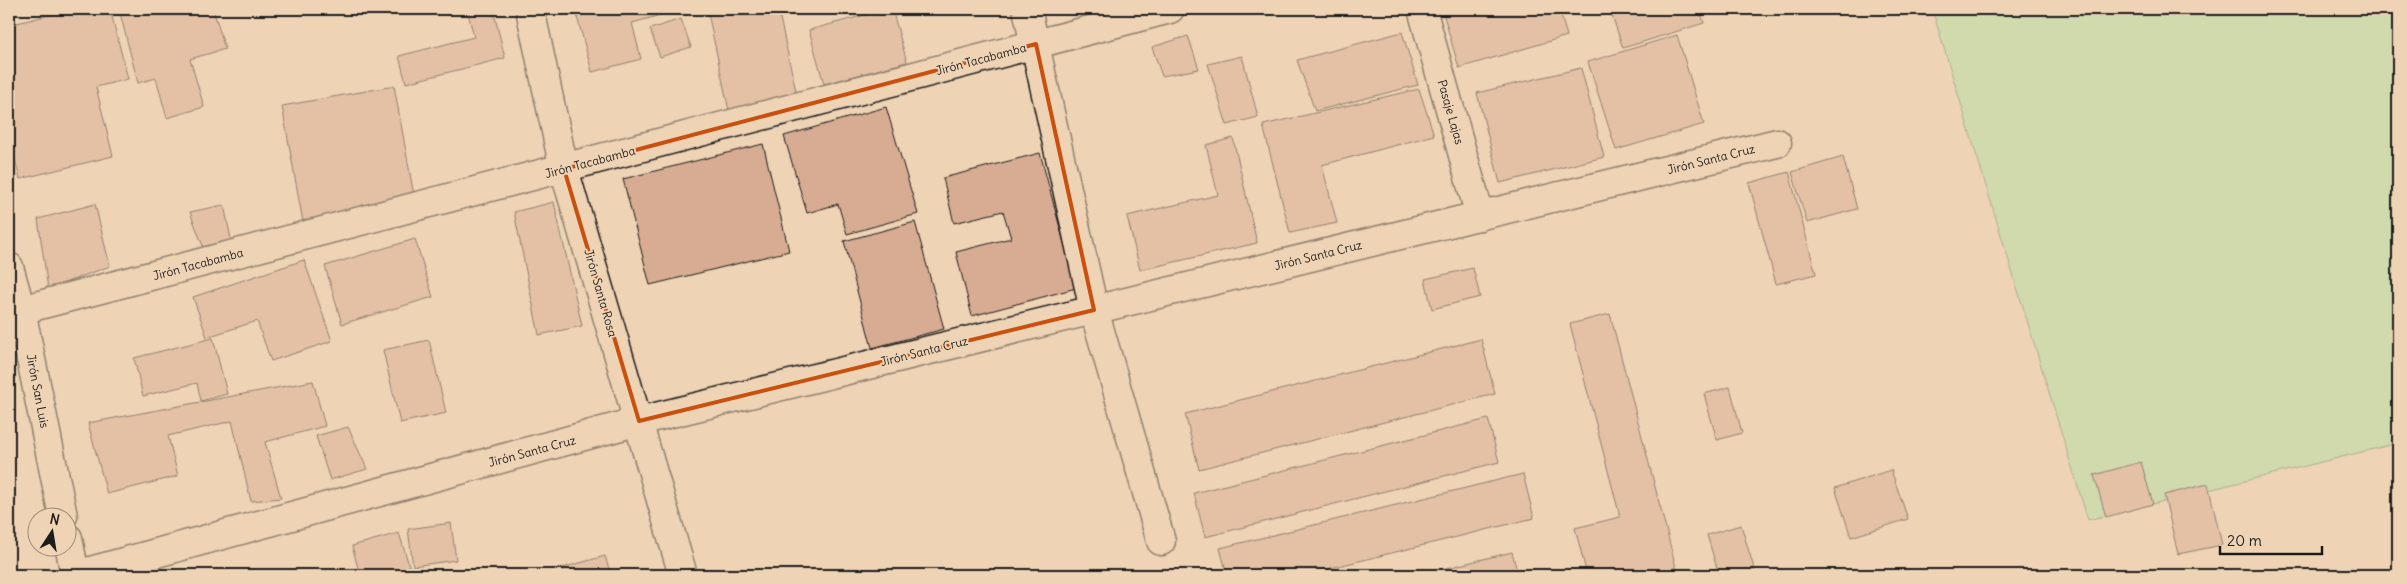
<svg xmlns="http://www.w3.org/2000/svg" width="2407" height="584" viewBox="0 0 2407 584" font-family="Delius,sans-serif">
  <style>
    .green { fill: #aae2a5; stroke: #637f60 }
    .building { fill: #d7ac93; stroke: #1c1c1c }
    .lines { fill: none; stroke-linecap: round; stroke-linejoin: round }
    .minor-casing { stroke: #1c1c1c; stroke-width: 31 }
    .minor { stroke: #efd3b5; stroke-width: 28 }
    .marked { fill: none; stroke: #c9500e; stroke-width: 4; stroke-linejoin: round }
    .labels { text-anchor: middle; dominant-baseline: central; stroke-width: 4; stroke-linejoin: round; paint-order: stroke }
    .street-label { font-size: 12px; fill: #1c1c1c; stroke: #efd3b5 }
  </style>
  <rect width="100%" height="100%" fill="#efd3b5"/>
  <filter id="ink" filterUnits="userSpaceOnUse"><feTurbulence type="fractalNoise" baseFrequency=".02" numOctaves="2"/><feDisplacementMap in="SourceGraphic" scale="10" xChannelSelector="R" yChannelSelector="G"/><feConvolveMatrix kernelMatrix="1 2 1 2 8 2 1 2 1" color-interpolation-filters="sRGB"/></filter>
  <g filter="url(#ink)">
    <polygon class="green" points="1932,9 2398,9 2398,443 2088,520"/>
    <g class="building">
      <polygon points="74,9 110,9 128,79 96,87 113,156 20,179 9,136 9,25"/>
      <polygon points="119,9 213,9 225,49 190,59 204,107 167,118 156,78 138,83"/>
      <polygon points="467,9 493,9 505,58 406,83 399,56 474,37"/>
      <polygon points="575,9 659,9 661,15 632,23 641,59 592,72"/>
      <polygon points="727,9 778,9 797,96 729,111 708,13"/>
      <polygon points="888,9 892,9 907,62 824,84 809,30"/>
      <polygon points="1442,9 1559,9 1567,36 1459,68"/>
      <polygon points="1610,9 1700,9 1704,23 1623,48"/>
      <polygon points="681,19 691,47 660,57 650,29"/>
      <polygon points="1402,32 1418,85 1315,111 1297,60"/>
      <polygon points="1677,35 1704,124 1616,150 1588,62"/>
      <polygon points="1188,36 1199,69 1162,76 1152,47"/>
      <polygon points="1242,56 1258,117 1227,125 1208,64"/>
      <polygon points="1581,68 1604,157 1500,183 1477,93"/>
      <polygon points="394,86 415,201 303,222 282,106"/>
      <polygon points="1419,89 1434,135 1322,165 1337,223 1290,233 1263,125"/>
      <polygon points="886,107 918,214 847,234 838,204 807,213 784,136"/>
      <polygon points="1233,138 1257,243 1140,270 1127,216 1218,195 1206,145"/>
      <polygon points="763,144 789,251 650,285 623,179"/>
      <polygon points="1040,153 1076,288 972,316 956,252 1011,238 1003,211 954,223 943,178"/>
      <polygon points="1843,157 1857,209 1807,223 1792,172"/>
      <polygon points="1789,172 1816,274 1776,284 1749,183"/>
      <polygon points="554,202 582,326 539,335 514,212"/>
      <polygon points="95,204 110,266 48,289 38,219"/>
      <polygon points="224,205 232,244 204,249 190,212"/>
      <polygon points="915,222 944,329 872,348 844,241"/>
      <polygon points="415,239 433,297 342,324 325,266"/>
      <polygon points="304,260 332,341 271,361 257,321 207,337 193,297"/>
      <polygon points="1473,268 1480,297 1432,309 1425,279"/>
      <polygon points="1610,314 1678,575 1587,575 1575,528 1620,517 1570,324"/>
      <polygon points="213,338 227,394 201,401 197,383 143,396 134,358"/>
      <polygon points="1481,339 1495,394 1199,469 1185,414"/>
      <polygon points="429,340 446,413 400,423 383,350"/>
      <polygon points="313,381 325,426 265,442 281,498 251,501 232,421 168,436 178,476 107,494 88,423"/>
      <polygon points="1730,387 1742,433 1717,440 1704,394"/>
      <polygon points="1488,419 1499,462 1205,537 1194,493"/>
      <polygon points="348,427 367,469 330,480 316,436"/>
      <polygon points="2141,462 2153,504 2106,517 2094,475"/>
      <polygon points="1891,470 1908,519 1851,537 1835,488"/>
      <polygon points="1523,474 1534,518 1302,575 1227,575 1220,548"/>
      <polygon points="2208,484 2222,545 2178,554 2164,495"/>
      <polygon points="451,523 456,560 413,566 408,529"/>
      <polygon points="1741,525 1756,575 1719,575 1707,535"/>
      <polygon points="399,533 412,575 360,575 352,546"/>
      <polygon points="1512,552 1518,575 1418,575"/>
      <polygon points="605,556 611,575 564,575 562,568"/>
    </g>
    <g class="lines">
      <g class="minor-casing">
        <g id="minor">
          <polyline points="530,9 564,169 683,575"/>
          <polyline points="1027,9 1094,310 1161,541"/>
          <polyline points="1422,9 1480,216"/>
          <polyline points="9,267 21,310 63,516"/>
          <polyline points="9,313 1170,9"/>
          <polyline points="68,538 75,575"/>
          <polyline points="76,575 639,421 1777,143"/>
        </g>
      </g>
      <use href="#minor" class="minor"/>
    </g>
  </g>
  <path d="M0 0H2407V584H0ZM1036,44L1094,310L639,421L564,169Z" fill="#efd3b5" fill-opacity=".55" fill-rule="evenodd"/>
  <path class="marked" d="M1036,44L1094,310L639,421L564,169Z"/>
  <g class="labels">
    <g class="street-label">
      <text transform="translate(981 59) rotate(-15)">Jirón Tacabamba</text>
      <text transform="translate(1451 112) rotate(74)">Pasaje Lajas</text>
      <text transform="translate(1711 159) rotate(-14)">Jirón Santa Cruz</text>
      <text transform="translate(590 162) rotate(-15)">Jirón Tacabamba</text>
      <text transform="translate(1318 255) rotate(-14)">Jirón Santa Cruz</text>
      <text transform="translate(198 264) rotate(-15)">Jirón Tacabamba</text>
      <text transform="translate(601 293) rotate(74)">Jirón Santa Rosa</text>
      <text transform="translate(924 351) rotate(-14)">Jirón Santa Cruz</text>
      <text transform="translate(38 391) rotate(79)">Jirón San Luis</text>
      <text transform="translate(532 451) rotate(-15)">Jirón Santa Cruz</text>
    </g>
  </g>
  <rect width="2407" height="584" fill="none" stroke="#efd3b5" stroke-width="30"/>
  <rect x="15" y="15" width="2377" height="554" fill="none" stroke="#1c1c1c" stroke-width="2" filter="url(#ink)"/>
  <g transform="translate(52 532) rotate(12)"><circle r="24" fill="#efd3b5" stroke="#9b8a78"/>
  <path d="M0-4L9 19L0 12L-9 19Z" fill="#1c1c1c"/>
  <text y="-8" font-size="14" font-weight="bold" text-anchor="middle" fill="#1c1c1c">N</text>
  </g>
  <path d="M2220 546v8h102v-8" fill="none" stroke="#1c1c1c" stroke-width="2.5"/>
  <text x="2227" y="546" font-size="15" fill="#1c1c1c" stroke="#efd3b5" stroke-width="4" paint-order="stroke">20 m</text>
</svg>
